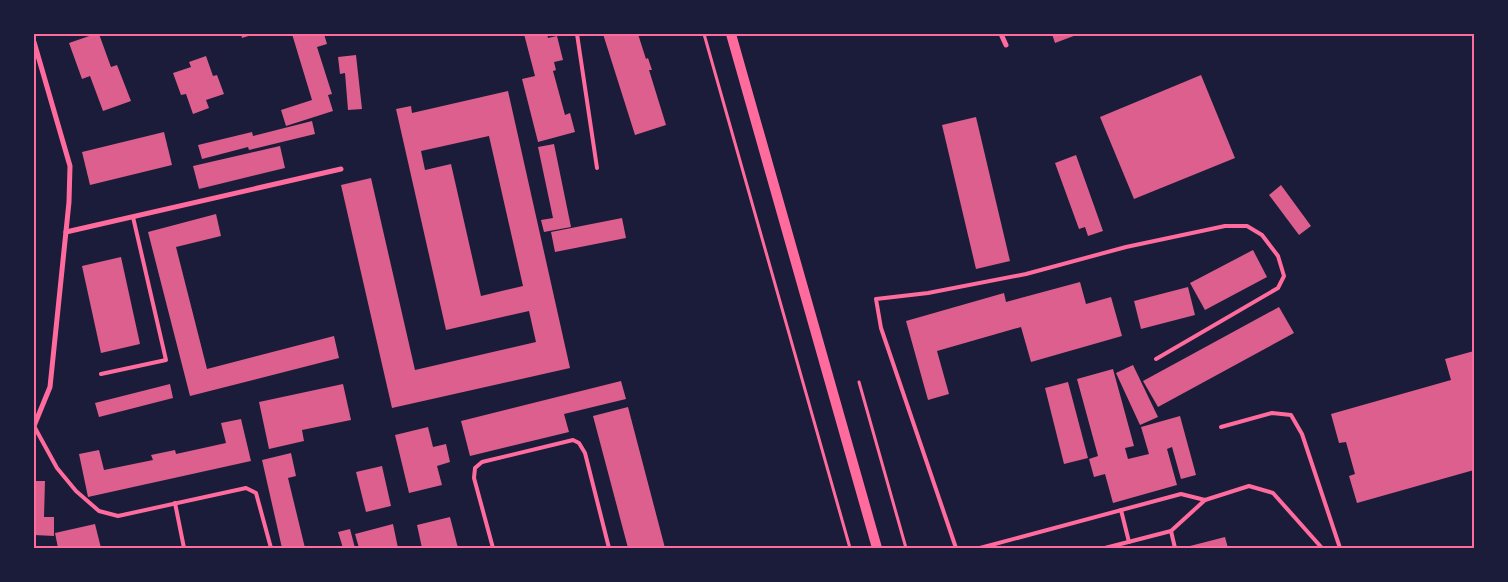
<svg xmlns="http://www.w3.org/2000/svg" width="1508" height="582" viewBox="0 0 1508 582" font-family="'Noto Sans',sans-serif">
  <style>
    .building { fill: #dd5f8e; fill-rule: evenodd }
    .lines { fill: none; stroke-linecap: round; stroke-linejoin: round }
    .path { stroke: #ff6b9d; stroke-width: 3 }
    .service { stroke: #ff6b9d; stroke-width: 4 }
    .minor { stroke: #ff6b9d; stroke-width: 5 }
    .secondary { stroke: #ff6b9d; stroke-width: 10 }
    .neatline { fill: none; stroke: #ff6b9d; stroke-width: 2 }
  </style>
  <rect width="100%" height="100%" fill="#1b1b3a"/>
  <g class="building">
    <polygon points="95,34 99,34 111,67 117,65 131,101 103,111 90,76 82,79 69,43"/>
    <polygon points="241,34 255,34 242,38"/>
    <polygon points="292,34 324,34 327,44 317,47 332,94 328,95 333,111 286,126 281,110 312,100"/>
    <polygon points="524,34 547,34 548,38 557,36 563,60 554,62 556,70 553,71 565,115 570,113 575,132 538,142 522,79 535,76"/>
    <polygon points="603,34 638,34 646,59 648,58 652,70 649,70 666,125 635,135"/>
    <polygon points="1052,34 1079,34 1055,43"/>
    <polygon points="356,55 362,109 348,110 345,73 340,74 338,57"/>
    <polygon points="206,56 213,76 217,75 224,94 206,100 209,108 193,114 186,94 181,95 173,73 191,67 189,62"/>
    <polygon points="1201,75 1235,158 1134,199 1100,117"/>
    <path d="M508,91L570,368L392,408L341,185L371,178L415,370L536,342L529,311L446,330L396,109L411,106L412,113ZM489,136L523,286L481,296L451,164L425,170L421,151Z"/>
    <polygon points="976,117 1010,261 976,269 942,125"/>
    <polygon points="312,121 315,134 249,150 248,147 202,159 198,145 252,132 253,136"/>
    <polygon points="164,132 172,165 90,185 82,152"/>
    <polygon points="554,144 571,227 544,232 541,220 553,218 538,147"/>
    <polygon points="280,146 285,168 199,189 193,166"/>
    <polygon points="1076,155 1103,231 1088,236 1085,227 1079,229 1055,163"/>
    <polygon points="1281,185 1311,226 1299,235 1269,195"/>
    <polygon points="216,214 221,236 176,247 207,369 334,336 339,358 190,396 148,232"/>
    <polygon points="622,218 626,238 555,252 551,232"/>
    <polygon points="1253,250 1267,277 1205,310 1190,283"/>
    <polygon points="121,257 140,344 101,353 82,266"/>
    <polygon points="1080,282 1086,304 1111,297 1122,336 1031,362 1021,327 937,351 949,394 928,400 906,321 1004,293 1006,302"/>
    <polygon points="1188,287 1195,315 1141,329 1134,301"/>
    <polygon points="1279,307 1294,333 1158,407 1143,381"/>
    <polygon points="1474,351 1474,470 1357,503 1349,476 1355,474 1346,442 1339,443 1331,414 1451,380 1445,359"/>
    <polygon points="1133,365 1158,417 1140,425 1116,373"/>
    <polygon points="1113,369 1134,446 1125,448 1128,459 1149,454 1141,427 1180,416 1196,475 1181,479 1172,447 1167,449 1177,485 1113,503 1105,474 1094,477 1089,459 1098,456 1077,379"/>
    <polygon points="621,381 626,399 564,414 569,432 470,456 461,421"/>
    <polygon points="1068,382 1088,458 1064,464 1045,388"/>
    <polygon points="170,384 173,398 99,417 95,403"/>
    <polygon points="343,384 351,420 302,430 304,441 269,449 259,402"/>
    <polygon points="628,407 665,548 628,548 593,416"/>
    <polygon points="241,419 251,461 88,497 79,454 99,450 104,470 153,460 151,455 175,450 176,454 226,443 221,423"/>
    <polygon points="428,427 433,447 446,444 450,462 437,466 442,485 409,493 395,435"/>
    <polygon points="291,453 296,476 288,478 305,548 282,548 262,460"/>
    <polygon points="382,466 391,506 366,512 356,472"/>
    <polygon points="34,481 45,481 44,517 54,517 54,536 34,535"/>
    <polygon points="450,517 458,548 422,548 417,525"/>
    <polygon points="95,524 101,548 58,548 55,533"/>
    <polygon points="393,524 398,548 359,548 355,534"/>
    <polygon points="350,529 355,548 343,548 338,532"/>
    <polygon points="1225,537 1228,548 1191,548 1190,546"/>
  </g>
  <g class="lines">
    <g class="path">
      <polyline points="704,34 850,548"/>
      <polyline points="859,382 906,548"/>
    </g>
    <g class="service">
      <polyline points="577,34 597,168"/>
      <polyline points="101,374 166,360 133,217"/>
      <polyline points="34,426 57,468 76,491 99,511 118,516 246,488 256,493 271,548"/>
      <polyline points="1221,427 1272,413 1291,415 1302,434 1340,548"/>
      <polyline points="175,503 184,548"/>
      <polyline points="1121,510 1129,542"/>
      <polyline points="1171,531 1175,548"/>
      <polyline points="493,548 474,478 475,468 482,462 573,440 579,443 585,453 609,548"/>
      <polyline points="956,548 881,328 876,299 928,293 1026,274 1126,247 1225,226 1247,226 1262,235 1278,256 1284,276 1278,288 1156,359"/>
      <polyline points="980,548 1181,494 1205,500"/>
      <polyline points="1105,548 1171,531 1205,500 1249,486 1273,493 1322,548"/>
    </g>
    <g class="minor">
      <polyline points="1001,34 1006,45"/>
      <polyline points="34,42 70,166 69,202 50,387 34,426"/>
      <polyline points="66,232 341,169"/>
    </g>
    <polyline class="secondary" points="731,34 877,548"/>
  </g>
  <rect width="1508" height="582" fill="none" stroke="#1b1b3a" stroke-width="70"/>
  <rect x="35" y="35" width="1438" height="512" class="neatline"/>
</svg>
